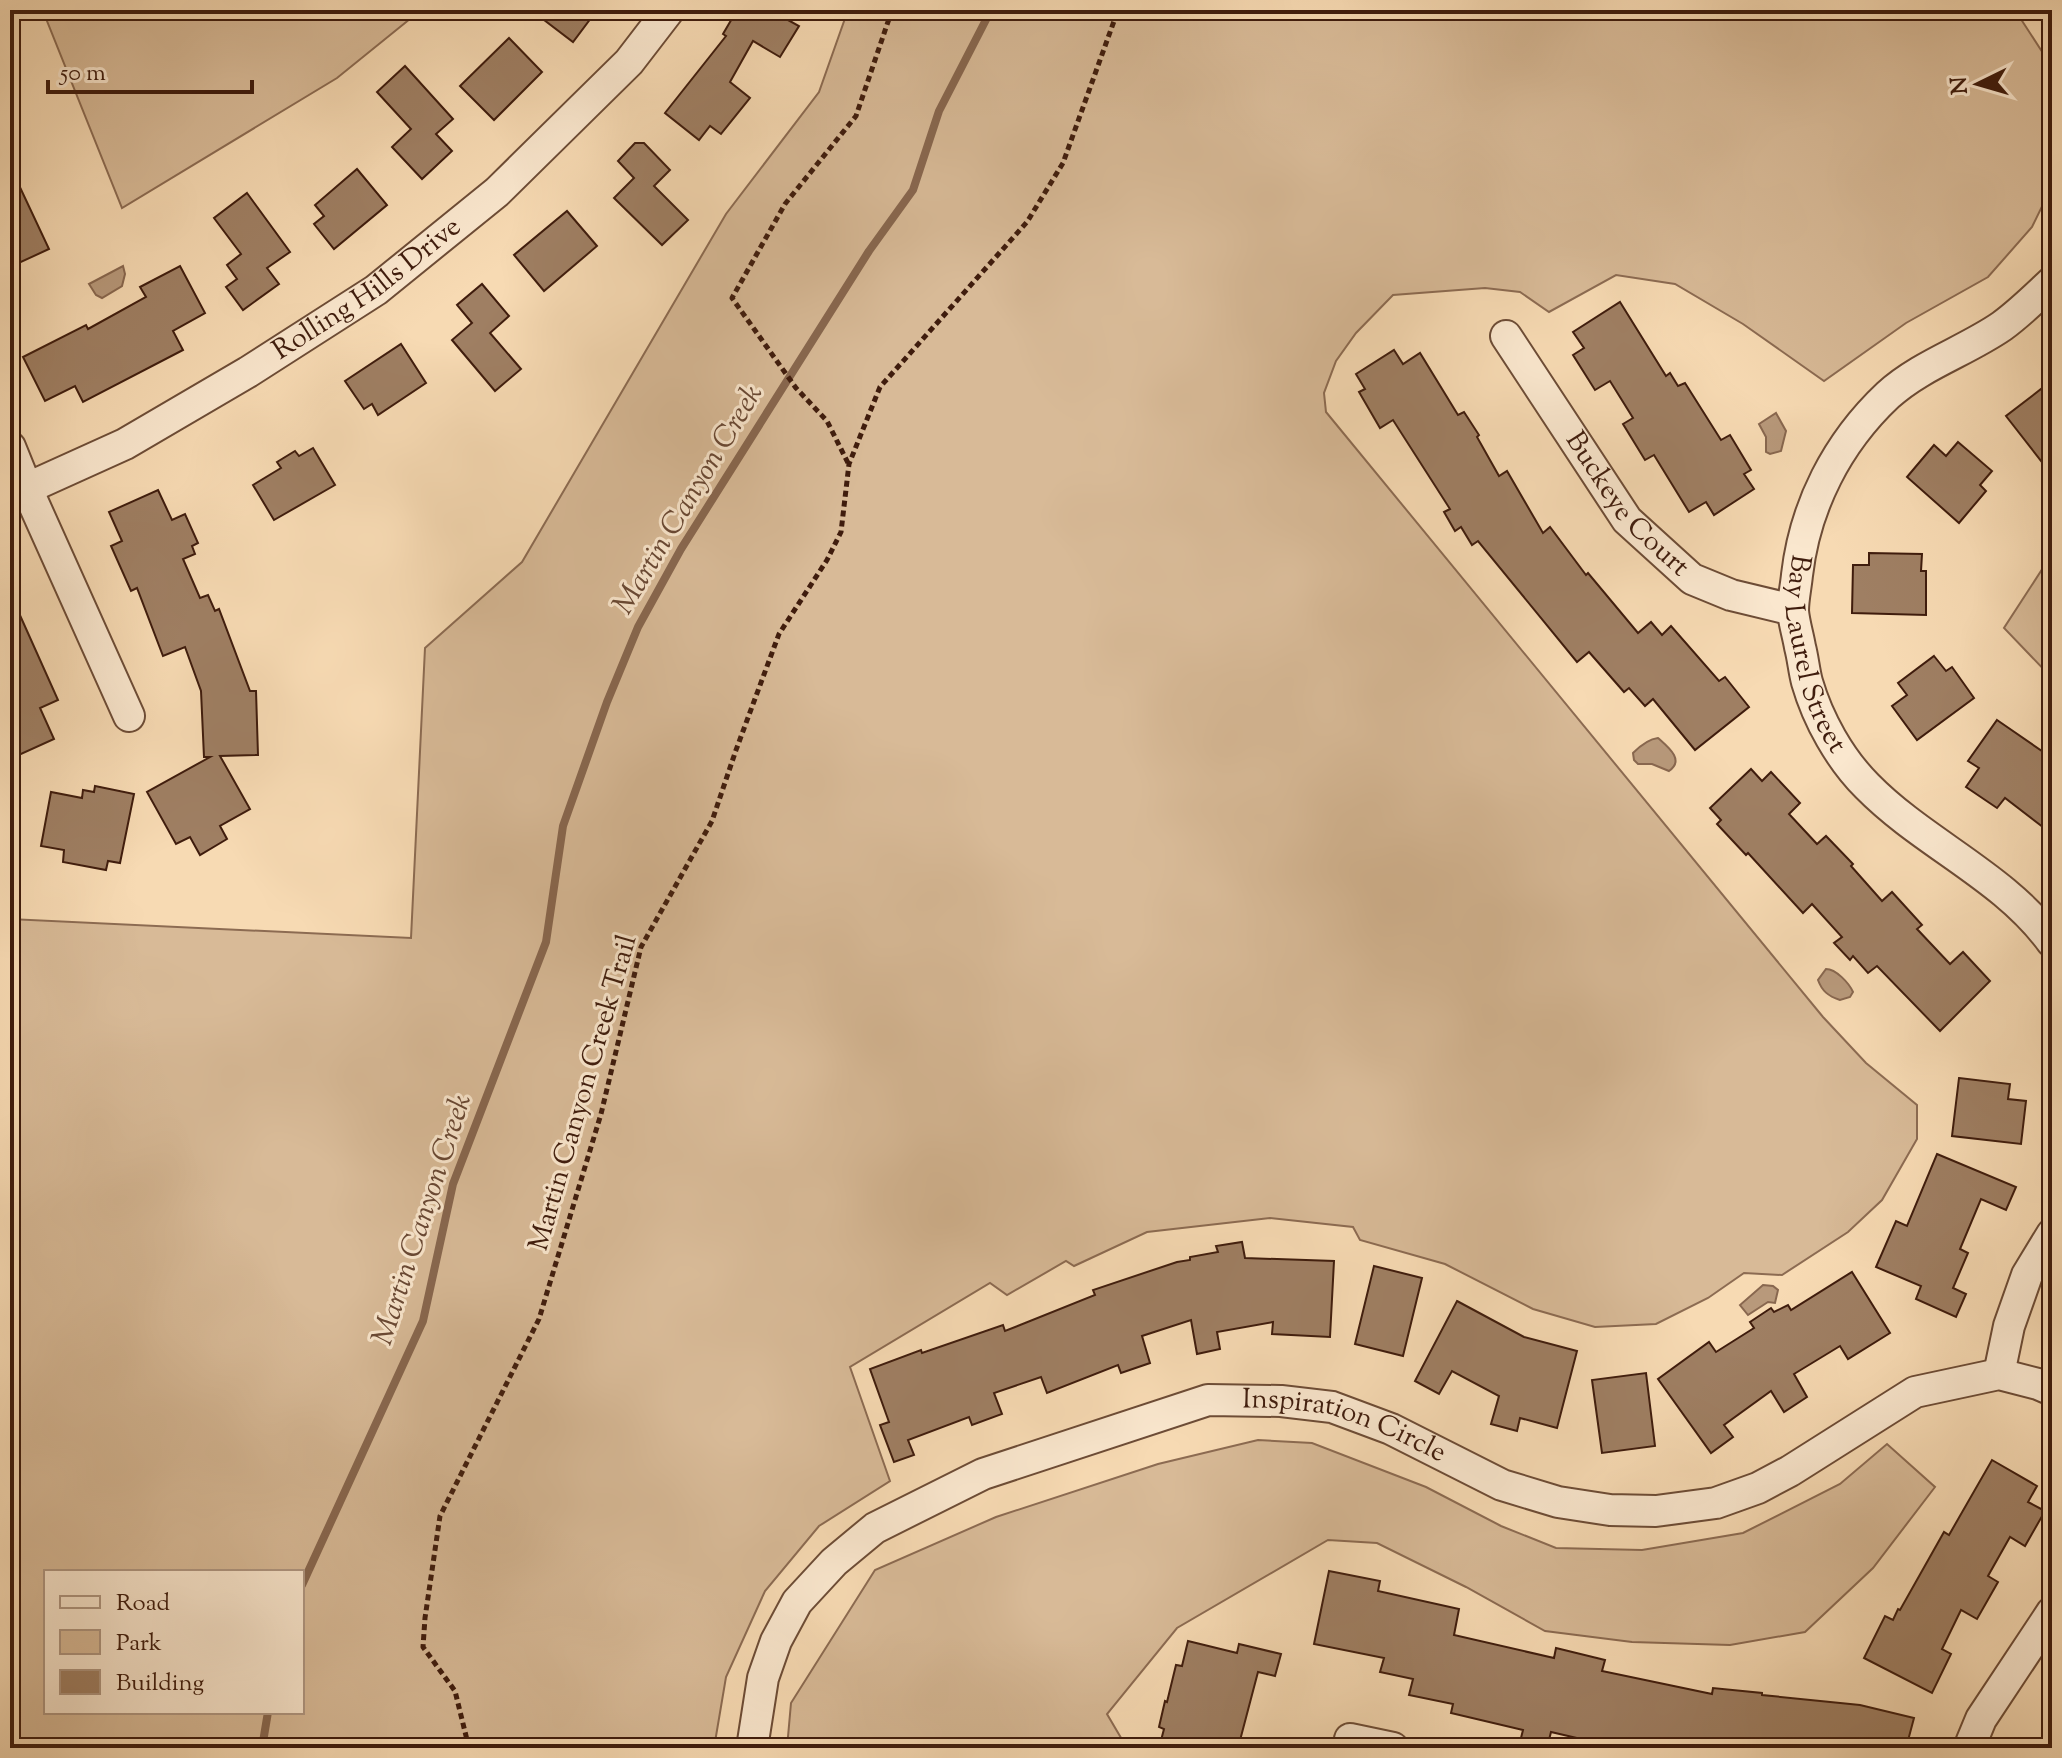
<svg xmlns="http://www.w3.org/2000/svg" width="2062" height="1758" viewBox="0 0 2062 1758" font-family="'Sorts Mill Goudy',serif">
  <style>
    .green { fill: #d8ba97; stroke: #8c6b52; stroke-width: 2; fill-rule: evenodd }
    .water { fill: #b8997b; stroke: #88674f; stroke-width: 2 }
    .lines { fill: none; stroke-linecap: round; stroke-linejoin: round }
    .stream { stroke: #88674f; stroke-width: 8 }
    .building { fill: #9f7f63; stroke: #3f1c0d; stroke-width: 2 }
    .street-casing { stroke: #6d4c36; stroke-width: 34 }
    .path { stroke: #3f1c0d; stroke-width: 5; stroke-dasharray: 6 4; stroke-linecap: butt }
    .street { stroke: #fae7ce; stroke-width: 30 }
    .labels { text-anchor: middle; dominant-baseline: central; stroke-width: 6; stroke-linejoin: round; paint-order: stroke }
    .street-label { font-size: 28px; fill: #3f1c0d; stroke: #fae7ce }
    .water-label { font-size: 30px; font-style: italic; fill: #694834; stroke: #fae7ce }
  </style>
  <rect width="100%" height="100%" fill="#f7dab3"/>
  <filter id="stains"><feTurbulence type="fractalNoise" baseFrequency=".0025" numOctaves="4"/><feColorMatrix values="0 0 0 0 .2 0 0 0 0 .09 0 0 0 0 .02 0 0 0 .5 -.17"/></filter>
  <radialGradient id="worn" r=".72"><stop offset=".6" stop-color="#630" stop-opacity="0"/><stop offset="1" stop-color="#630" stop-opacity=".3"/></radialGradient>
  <g class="green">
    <polygon points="57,10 421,10 337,78 122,208 45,16"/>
    <path d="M848,10H2015L2052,67V186L2032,227L1988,277L1906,323L1824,381L1743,324L1675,284L1616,275L1549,312L1520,292L1485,288L1393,295L1356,333L1336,361L1324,393L1326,412L1823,1017L1866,1063L1917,1105V1139L1882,1200L1848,1232L1782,1275L1744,1273L1708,1298L1656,1324L1595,1327L1533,1309L1445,1264L1360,1240L1353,1227L1270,1218L1147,1232L1074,1266L1066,1261L1007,1295L990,1283L850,1367L890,1481L819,1526L765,1591L726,1677L714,1748H10V919L411,938L425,648L522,562L726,214L819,92ZM46,1572H302V1712H46Z"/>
    <polygon points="2052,554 2052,678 2004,628"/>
    <polygon points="1258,1440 1312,1443 1426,1487 1501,1526 1556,1548 1642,1550 1743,1533 1840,1484 1887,1444 1935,1487 1873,1568 1805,1632 1730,1645 1632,1642 1545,1631 1466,1587 1377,1543 1328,1540 1177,1628 1107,1714 1127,1748 787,1748 791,1703 875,1570 996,1517 1158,1464"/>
  </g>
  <g class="water">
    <polygon points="123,266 125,274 122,286 102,298 96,295 89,284"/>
    <polygon points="1776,413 1786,431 1781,451 1770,454 1766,452 1766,437 1759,424"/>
    <path d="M1658,738C1668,747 1685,760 1669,771L1652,764H1638L1634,760L1633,753C1640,746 1649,739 1658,738Z"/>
    <path d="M1826,969C1836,969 1849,983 1853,992L1850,997L1840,1000C1828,996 1822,991 1818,980Z"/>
    <polygon points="1763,1285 1773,1286 1778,1290 1775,1303 1768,1302 1748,1315 1740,1305"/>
  </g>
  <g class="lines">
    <g class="stream">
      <polyline points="302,1585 423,1321 453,1184 546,942 563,826 607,702 638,627 681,549 869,251 913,190 939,111 991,10"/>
      <polyline points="262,1748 268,1712"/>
    </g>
  </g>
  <g class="building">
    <polygon points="531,10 597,10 573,42"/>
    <polygon points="737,10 794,10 788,20 799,26 780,57 753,41 730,82 750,98 721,134 710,126 699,140 665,113 726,36 723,34"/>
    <polygon points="509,38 542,72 494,120 460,86"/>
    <polygon points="405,66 453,119 436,134 452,151 422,179 392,147 411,129 377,92"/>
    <polygon points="635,143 644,143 670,170 654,186 688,220 662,245 614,198 634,178 618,161"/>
    <polygon points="10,166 49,249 10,267"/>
    <polygon points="357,169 387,205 334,249 314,224 324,216 315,205"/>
    <polygon points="247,193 290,252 267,268 279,284 243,310 226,287 237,279 227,265 241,254 214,218"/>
    <polygon points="567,211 597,246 544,291 514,255"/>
    <polygon points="180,266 205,313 173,331 183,350 83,402 75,386 45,401 23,357 86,325 88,329 146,297 140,287"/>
    <polygon points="482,284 509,316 490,333 521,369 495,391 452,340 472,323 457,305"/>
    <polygon points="1620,302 1666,376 1670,373 1678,386 1685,383 1721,440 1730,435 1751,470 1744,474 1754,489 1714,515 1706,502 1689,512 1654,455 1645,460 1623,424 1633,418 1610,381 1595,390 1573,355 1584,348 1573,332"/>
    <polygon points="401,344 426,383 378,415 372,404 364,409 345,381"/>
    <polygon points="1394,350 1403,364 1420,353 1458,415 1464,412 1479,435 1477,437 1499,476 1507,471 1543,533 1550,527 1586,575 1588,573 1638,633 1651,622 1662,635 1671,626 1719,681 1725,677 1749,707 1695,750 1653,699 1645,706 1629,688 1624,692 1589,652 1577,662 1478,541 1472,545 1461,527 1455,531 1444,512 1450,509 1393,420 1380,428 1359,392 1365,389 1356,374"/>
    <polygon points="2041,389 2052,404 2052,475 2006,416"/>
    <polygon points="1958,442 1992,471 1980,485 1986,491 1959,523 1907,477 1934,445 1946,456"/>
    <polygon points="313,448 335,485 274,520 253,485 281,468 277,462 295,451 299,456"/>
    <polygon points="158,490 172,520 185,514 198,543 192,546 195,554 183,559 200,598 208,595 215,611 219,609 250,691 256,691 258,755 220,756 250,809 220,826 227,839 200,855 190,837 176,844 147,792 210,757 204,757 201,691 185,647 163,656 137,588 131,591 111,546 122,541 109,512"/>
    <polygon points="1869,553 1922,554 1921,571 1926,571 1926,615 1852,613 1853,565 1869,565"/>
    <polygon points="10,593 58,700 40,708 54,739 10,759"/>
    <polygon points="1934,656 1946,671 1952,667 1974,698 1917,740 1892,706 1907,695 1898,683"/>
    <polygon points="1997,720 2052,758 2052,834 2005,798 1997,808 1966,787 1979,768 1968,761"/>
    <polygon points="1751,769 1762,781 1771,772 1800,803 1789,814 1817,844 1826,836 1853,864 1851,866 1882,901 1892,892 1922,925 1917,929 1950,964 1963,952 1990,981 1940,1031 1877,966 1868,973 1853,956 1850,960 1834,943 1842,937 1812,904 1803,913 1748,853 1746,855 1717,824 1721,820 1710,808"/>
    <polygon points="95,786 134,794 120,863 108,861 106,870 63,862 64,850 41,846 51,792 82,798 83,790 94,792"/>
    <polygon points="1959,1078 2010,1084 2008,1099 2026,1101 2021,1144 1952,1136"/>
    <polygon points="1937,1154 2016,1187 2006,1210 1981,1199 1960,1249 1968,1253 1953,1288 1966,1294 1956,1317 1916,1299 1921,1286 1876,1267 1896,1221 1907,1226"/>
    <polygon points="1242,1242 1245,1258 1334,1261 1330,1337 1272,1334 1273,1322 1217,1332 1220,1349 1197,1354 1191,1320 1142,1336 1150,1363 1121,1373 1118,1365 1047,1393 1041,1377 994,1393 1002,1414 972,1425 969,1417 908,1440 914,1455 894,1462 880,1425 889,1422 870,1369 921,1350 922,1353 1003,1325 1005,1331 1095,1295 1093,1290 1177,1262 1190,1260 1190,1257 1218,1252 1216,1246"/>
    <polygon points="1374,1266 1422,1278 1403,1356 1355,1344"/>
    <polygon points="1852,1272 1890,1333 1848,1359 1840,1346 1794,1374 1807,1397 1784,1412 1771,1391 1724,1425 1733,1437 1711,1453 1658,1379 1709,1342 1716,1352 1754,1328 1750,1322 1771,1308 1774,1312 1788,1305 1791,1310"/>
    <polygon points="1457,1301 1524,1337 1577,1351 1557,1428 1520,1418 1517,1431 1491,1424 1499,1396 1452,1371 1439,1394 1415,1381"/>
    <polygon points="1646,1373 1655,1446 1602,1453 1592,1380"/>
    <polygon points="1992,1460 2037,1486 2028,1502 2045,1511 2025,1546 2010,1537 1988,1576 1998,1582 1977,1619 1961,1610 1942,1649 1951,1654 1932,1693 1864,1658 1885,1616 1893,1620 1898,1609 1900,1610 1944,1532 1949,1535"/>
    <polygon points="1329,1571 1380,1581 1378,1591 1459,1609 1454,1635 1554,1658 1556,1648 1605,1660 1602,1671 1712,1694 1713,1688 1762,1693 1762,1695 1860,1705 1914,1718 1906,1748 1607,1748 1607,1745 1551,1732 1548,1744 1521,1738 1523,1730 1451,1713 1453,1704 1409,1695 1413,1679 1380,1672 1384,1658 1314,1644"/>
    <polygon points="1188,1641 1237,1653 1239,1644 1281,1654 1275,1676 1258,1672 1238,1748 1159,1748 1164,1729 1159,1727 1165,1701 1167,1702 1176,1665 1182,1666"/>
  </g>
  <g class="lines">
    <g class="street-casing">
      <g id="street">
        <path id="s1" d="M2052,282C2036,297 2020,313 2002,326C1966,351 1921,365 1888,395C1837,443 1805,506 1797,575C1796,586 1793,599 1793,611C1794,623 1798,635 1800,647C1803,658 1804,671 1807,682C1818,720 1840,759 1867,786C1924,844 2004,876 2052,942"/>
        <path id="s2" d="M1506,336L1627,520L1692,579L1731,595L1793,610"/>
        <polyline points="10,447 27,489 129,716"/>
        <path id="s3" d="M10,496L125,444L248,372L376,290L497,192L629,62L669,10"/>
        <polyline points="1999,1374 2009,1326 2027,1275 2052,1234"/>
        <polyline points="1350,1739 1393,1748"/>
        <path id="s4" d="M752,1748L763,1678L776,1641L797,1602L834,1562L875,1528L983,1474L1208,1400L1281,1401L1332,1407L1391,1429L1502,1485L1558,1502L1610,1510L1656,1511L1716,1503L1758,1488L1790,1471L1915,1392L1999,1374L2038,1384L2052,1390"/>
        <polyline points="1969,1748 1981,1719 2052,1612"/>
      </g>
    </g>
    <g class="path">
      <polyline points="848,463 827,421 796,388 732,298 785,204 856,116 892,10"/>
      <polyline points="469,1748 455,1691 423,1647 425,1618 440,1516 539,1319 601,1114 641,947 712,821 736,750 779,634 827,560 841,532 849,464 880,387 1027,222 1063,163 1118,10"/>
    </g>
    <use href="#street" class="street"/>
  </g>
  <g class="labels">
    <g class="street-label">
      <text stroke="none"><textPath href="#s3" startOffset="414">Rolling Hills Drive</textPath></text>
      <text stroke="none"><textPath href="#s2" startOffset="208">Buckeye Court</textPath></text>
      <text stroke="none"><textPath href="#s1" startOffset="488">Bay Laurel Street</textPath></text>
      <text transform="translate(584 1093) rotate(-74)">Martin Canyon Creek Trail</text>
      <text stroke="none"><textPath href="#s4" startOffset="760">Inspiration Circle</textPath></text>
    </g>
    <g class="water-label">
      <text transform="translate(689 500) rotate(-59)">Martin Canyon Creek</text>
      <text transform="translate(423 1220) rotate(-72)">Martin Canyon Creek</text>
    </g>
  </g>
  <rect width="2062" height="1758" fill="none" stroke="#f7dab3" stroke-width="40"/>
  <rect x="12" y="12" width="2038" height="1734" fill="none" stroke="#3f1c0d" stroke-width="4"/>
  <rect x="20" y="20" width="2022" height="1718" fill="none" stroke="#3f1c0d" stroke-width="2"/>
  <rect x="44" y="1570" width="260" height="144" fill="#fae7ce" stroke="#af9681" stroke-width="2"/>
  <rect x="60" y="1596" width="40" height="12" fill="#fae7ce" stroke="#af9681" stroke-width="2"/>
  <text x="116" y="1610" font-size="24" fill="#3f1c0d">Road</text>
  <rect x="60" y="1630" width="40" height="24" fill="#d8ba97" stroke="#af9681" stroke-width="2"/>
  <text x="116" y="1650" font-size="24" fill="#3f1c0d">Park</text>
  <rect x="60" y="1670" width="40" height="24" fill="#9f7f63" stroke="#af9681" stroke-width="2"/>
  <text x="116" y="1690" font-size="24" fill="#3f1c0d">Building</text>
  <g transform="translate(1978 84) rotate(265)" stroke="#fae7ce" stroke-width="6" paint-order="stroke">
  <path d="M0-6L14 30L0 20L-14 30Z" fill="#3f1c0d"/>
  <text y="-12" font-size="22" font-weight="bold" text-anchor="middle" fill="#3f1c0d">N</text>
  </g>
  <path d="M48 80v12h204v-12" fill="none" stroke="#3f1c0d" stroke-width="4"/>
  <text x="60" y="80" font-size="24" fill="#3f1c0d" stroke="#fae7ce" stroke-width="6" paint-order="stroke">50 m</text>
  <rect width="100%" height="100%" filter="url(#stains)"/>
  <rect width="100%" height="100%" fill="url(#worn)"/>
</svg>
